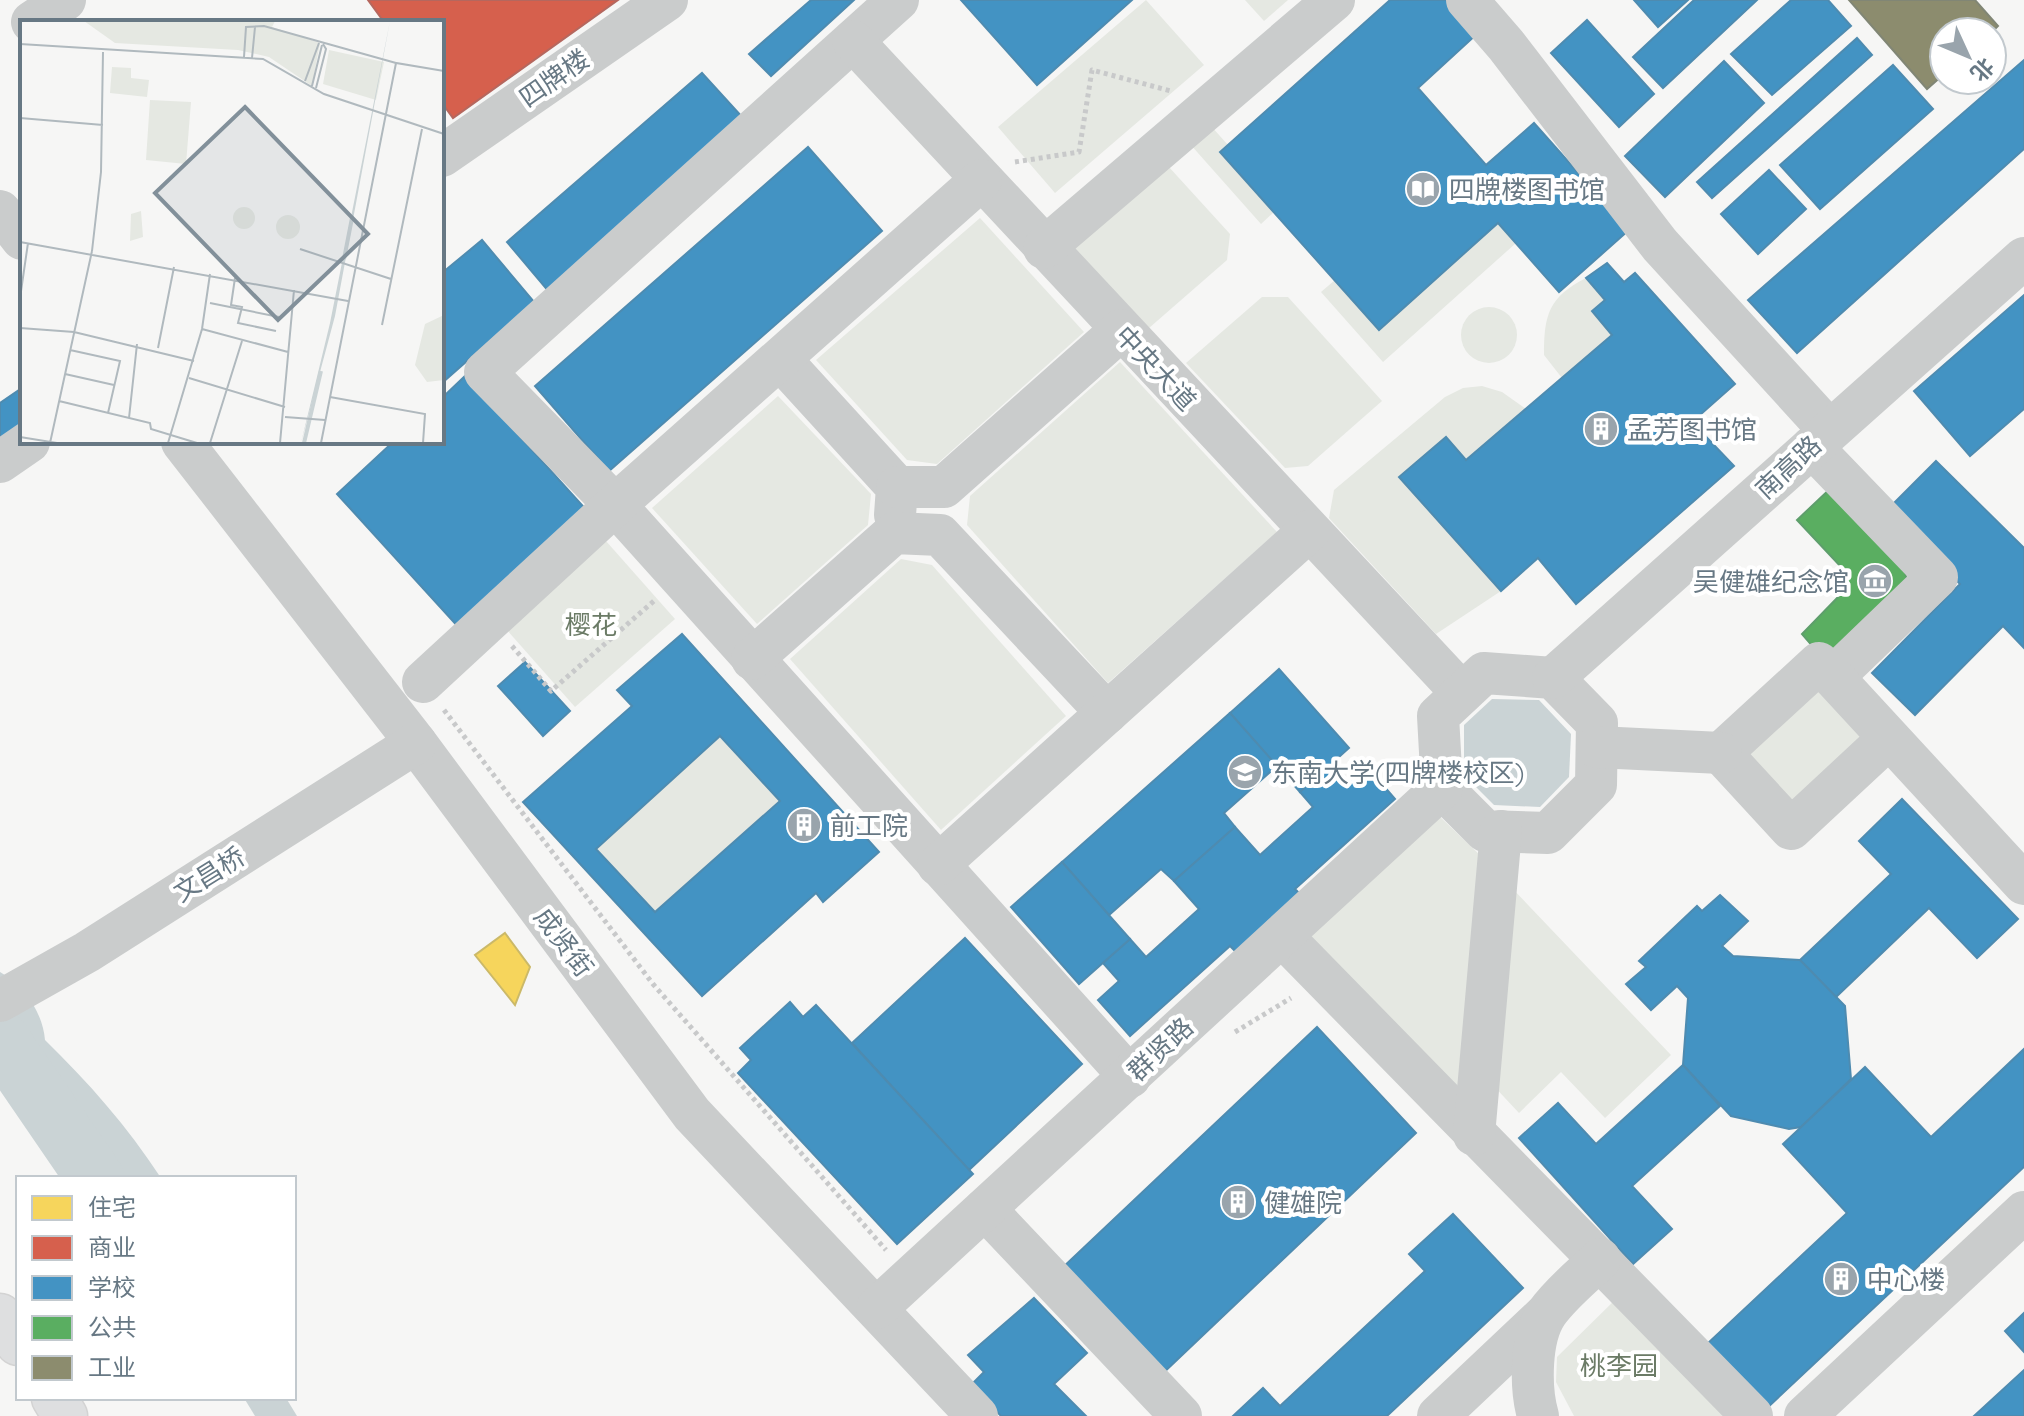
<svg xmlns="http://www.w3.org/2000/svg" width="2024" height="1416" viewBox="0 0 2024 1416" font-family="Quicksand,'Noto Sans SC',sans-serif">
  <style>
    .green { fill: #e5e8e2 }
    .water { fill: #cad3d5 }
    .homes { fill: #f6d55c; stroke: #cbb968; stroke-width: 2 }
    .shops { fill: #d6604d; stroke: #b5675e; stroke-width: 2 }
    .schools { fill: #4393c3; stroke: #4e8bb0; stroke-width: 2; fill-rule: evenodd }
    .public { fill: #5aae61; stroke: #5e9e6c; stroke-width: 2 }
    .industry { fill: #8c8c6e; stroke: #818675; stroke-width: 2 }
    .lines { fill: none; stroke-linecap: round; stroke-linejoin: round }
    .river { stroke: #cad3d5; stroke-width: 58 }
    .major-casing { stroke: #d3d3d3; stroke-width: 47 }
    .path { stroke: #c8c9ca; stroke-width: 5; stroke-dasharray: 4 4; stroke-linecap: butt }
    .minor { stroke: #cacccc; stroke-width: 42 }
    .major { stroke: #dedfe0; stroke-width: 44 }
    .labels { text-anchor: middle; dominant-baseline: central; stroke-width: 8; stroke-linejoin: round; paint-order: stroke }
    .street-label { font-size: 26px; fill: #677884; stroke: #fff }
    .poi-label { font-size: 26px; fill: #677884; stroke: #fff; text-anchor: start }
    .park-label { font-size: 26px; fill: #6b7b66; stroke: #fff }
    .inset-river { fill: none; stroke: #cad3d5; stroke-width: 4 }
    .inset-road { fill: none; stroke: #b0b9be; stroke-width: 2 }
    .view { fill: #82909a; fill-opacity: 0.15; stroke: #82909a; stroke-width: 4 }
    .inset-edge { fill: none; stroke: #677884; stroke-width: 4 }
  </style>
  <rect width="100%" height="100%" fill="#f6f6f5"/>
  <g class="green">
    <polygon points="1146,0 1204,65 1055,193 998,127"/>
    <polygon points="1245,0 1288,0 1264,21"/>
    <polygon points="1211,126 1228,145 1220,153 1274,212 1261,224 1190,144"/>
    <polygon points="1168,166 1230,234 1227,260 1149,328 1073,247"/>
    <polygon points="980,218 1084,332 937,464 907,460 816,360"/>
    <polygon points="1498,223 1516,243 1383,362 1321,292 1335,280 1379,330"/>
    <path d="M1586,278L1605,300L1592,311L1612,335L1562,378L1544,355C1544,314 1549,297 1586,278Z"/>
    <polygon points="1262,297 1288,297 1382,401 1308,466 1285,468 1186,363"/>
    <circle cx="1489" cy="335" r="28"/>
    <polygon points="1120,362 1277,532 1108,683 967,525 970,496"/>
    <polygon points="1482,386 1502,392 1526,409 1466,460 1446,437 1400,477 1501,591 1436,634 1329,518 1334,490 1445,397 1463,388"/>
    <polygon points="778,396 871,494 868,525 757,624 652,508"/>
    <polygon points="606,541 675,619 575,707 506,629"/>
    <polygon points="901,559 932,565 1066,716 941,830 790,659"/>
    <polygon points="682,634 879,852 823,902 815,893 702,996 523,802 632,706 617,690"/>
    <polygon points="1819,663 1889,738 1791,829 1721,753"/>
    <polygon points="1437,814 1483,858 1460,1101 1304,938"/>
    <polygon points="1511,887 1671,1055 1605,1118 1561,1072 1519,1113 1490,1082"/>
    <polygon points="1620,1295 1735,1416 1574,1416 1556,1382 1557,1357"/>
  </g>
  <g class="water">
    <polygon points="1492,699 1539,700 1571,734 1569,777 1540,807 1494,805 1464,775 1464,725"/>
    <path d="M0,972C24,985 43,1013 45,1040C89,1083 127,1126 161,1178H108L74,1130L0,1048Z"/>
    <polygon points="244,1398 286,1398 297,1416 255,1416"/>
  </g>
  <polygon class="homes" points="505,933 530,967 515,1005 475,955"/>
  <polygon class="shops" points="368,0 618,0 453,118 442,103 442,22 384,22"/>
  <g class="schools">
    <polygon points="811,0 854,0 771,76 749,54"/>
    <polygon points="961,0 1132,0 1037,85"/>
    <polygon points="1390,0 1449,0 1478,33 1418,88 1486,165 1534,123 1629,230 1559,292 1498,223 1379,330 1220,152"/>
    <polygon points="1634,0 1688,0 1658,27"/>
    <polygon points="1694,0 1757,0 1663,88 1633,57"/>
    <polygon points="1791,0 1828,0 1851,26 1772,95 1731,54"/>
    <polygon points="1587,20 1654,94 1619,127 1551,53"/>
    <polygon points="1857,38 1872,55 1712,198 1697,182"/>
    <polygon points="2024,60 2024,149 1797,353 1748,300"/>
    <polygon points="1724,61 1764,103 1665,197 1625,156"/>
    <polygon points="1893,65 1933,109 1820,209 1780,165"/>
    <polygon points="702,73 743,118 550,293 507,242"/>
    <polygon points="808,147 882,231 609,471 535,386"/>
    <polygon points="1769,170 1806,209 1758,254 1721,214"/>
    <polygon points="482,240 534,302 442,383 442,273"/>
    <polygon points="1607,263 1624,282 1635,273 1735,384 1692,422 1734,466 1576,604 1538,558 1501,591 1399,477 1446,437 1466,460 1612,335 1592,311 1605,300 1586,278"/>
    <polygon points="2024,295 2024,409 1970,456 1914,391"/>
    <polygon points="465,376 590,514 462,631 337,494 393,442 442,442 442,398"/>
    <polygon points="22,388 22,429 0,444 0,403"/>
    <polygon points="1936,461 2024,548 2024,648 2003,626 1915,715 1872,673 1960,584 1886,511"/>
    <path d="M682,634L879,852L823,902L816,893L702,996L523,802L632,706L617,690ZM720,736L780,801L655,912L596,849Z"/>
    <polygon points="525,662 570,711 543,736 498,686"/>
    <polygon points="1279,669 1349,748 1300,792 1230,713"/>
    <polygon points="1230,713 1277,766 1224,813 1235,827 1174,881 1161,869 1109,915 1062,862"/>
    <polygon points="1364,763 1395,799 1295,889 1302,896 1238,954 1230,946 1130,1036 1098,1000 1119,981 1103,963 1130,939 1146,957 1199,909 1174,881 1235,827 1260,855 1313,807 1300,792 1328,767 1342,783"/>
    <polygon points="1902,799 2018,919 1977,958 1929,908 1836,997 1800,960 1891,874 1859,841"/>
    <polygon points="1062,862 1130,939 1079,984 1011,907"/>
    <polygon points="1720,895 1748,921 1722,946 1733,956 1800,960 1845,1006 1851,1079 1801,1127 1789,1129 1731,1116 1683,1065 1688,998 1677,986 1651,1010 1626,984 1646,967 1639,961 1697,906 1702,911"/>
    <polygon points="965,938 1082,1064 969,1170 852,1043"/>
    <polygon points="790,1002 803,1017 816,1005 973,1174 897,1244 738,1073 751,1060 740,1048"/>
    <polygon points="1317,1027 1416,1133 1160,1376 1060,1270"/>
    <polygon points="2024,1049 2024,1167 1767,1408 1707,1344 1847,1213 1783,1144 1865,1067 1931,1137"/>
    <polygon points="1683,1065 1720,1106 1632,1186 1672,1229 1633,1264 1519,1138 1558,1103 1596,1144"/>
    <polygon points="1453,1214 1523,1288 1387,1416 1233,1416 1263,1388 1280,1406 1425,1271 1409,1254"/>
    <polygon points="1034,1298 1087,1353 1054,1384 1086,1416 1001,1416 971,1385 984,1372 968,1355"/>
    <polygon points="2024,1313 2024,1352 2005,1331"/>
    <polygon points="2024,1370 2024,1416 1974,1416"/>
  </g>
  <polygon class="public" points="1831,488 1905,570 1908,591 1828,664 1802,634 1841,594 1844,570 1797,520"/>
  <polygon class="industry" points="1849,0 1975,0 1998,26 1992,32 1944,32 1944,74 1927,89"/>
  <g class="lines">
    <polyline class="river" points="0,1039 95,1178"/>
    <g class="major-casing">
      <g id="major">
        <polyline points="0,1316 18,1343"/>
        <polyline points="54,1398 65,1416"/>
      </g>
    </g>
    <g class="path">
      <polyline points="1015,162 1079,152 1092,70 1171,91"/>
      <polyline points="512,646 551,691 655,600"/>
      <polyline points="444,710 653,984 886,1250"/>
      <polyline points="1235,1032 1291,998"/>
    </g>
    <g class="minor">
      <polyline points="898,0 485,372 618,508 1130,1077"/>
      <polyline points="1467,0 1506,45 1660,245 1828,429"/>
      <polyline points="32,22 65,0"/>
      <polyline points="853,41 1462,693"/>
      <polyline points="442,156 667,0"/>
      <polyline points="0,211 22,239"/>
      <polyline points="1044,248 1334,0"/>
      <polyline points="781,360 897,487 895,515"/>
      <polyline points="182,442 416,743 692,1114 977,1416"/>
      <polyline points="1812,447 1937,577 1833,677"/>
      <polyline points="0,462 29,442"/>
      <polyline points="897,487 944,487 1121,330"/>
      <polyline points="752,659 894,533 940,535 1107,713"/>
      <polygon points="1484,673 1553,678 1597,723 1596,785 1548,833 1485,831 1442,788 1438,716"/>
      <polyline points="1553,678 2024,258"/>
      <polyline points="423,682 615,505 981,180"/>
      <polyline points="1889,738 1791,829 1721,753 1819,663 1833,677 2024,884"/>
      <polyline points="1597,747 1721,753"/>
      <polyline points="938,865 1309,531"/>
      <polyline points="1282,936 1752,1416"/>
      <polyline points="0,1001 87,952 416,743"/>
      <polyline points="1474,1135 1501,831"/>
      <polyline points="985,1209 1181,1416"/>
      <polyline points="877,1308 1442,788"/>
      <polyline points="1438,1416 1545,1315"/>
      <path d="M1538,1416C1530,1388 1530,1338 1547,1313C1561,1293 1583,1276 1600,1259"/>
      <polyline points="1805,1416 2024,1212"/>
    </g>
    <use href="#major" class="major"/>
  </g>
  <defs>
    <g id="library-disc" transform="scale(1.8)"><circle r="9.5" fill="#99a4ac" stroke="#fff"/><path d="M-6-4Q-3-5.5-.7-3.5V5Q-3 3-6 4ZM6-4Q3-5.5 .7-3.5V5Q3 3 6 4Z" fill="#fff"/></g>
    <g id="building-disc" transform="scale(1.8)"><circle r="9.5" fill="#99a4ac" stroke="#fff"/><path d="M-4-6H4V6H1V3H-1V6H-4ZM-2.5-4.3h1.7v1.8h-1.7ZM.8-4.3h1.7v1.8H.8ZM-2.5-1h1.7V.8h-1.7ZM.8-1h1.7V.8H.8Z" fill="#fff"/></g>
    <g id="museum-disc" transform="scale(1.8)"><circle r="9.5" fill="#99a4ac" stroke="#fff"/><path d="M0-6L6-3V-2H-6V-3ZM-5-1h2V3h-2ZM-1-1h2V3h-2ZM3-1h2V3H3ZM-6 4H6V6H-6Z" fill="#fff"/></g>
    <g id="university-disc" transform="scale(1.8)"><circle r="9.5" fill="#99a4ac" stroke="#fff"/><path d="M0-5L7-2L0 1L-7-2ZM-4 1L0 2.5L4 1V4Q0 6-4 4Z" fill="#fff"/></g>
  </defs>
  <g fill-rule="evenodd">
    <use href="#library-disc" x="1423" y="189"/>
    <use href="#building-disc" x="1601" y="429"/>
    <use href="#museum-disc" x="1875" y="581"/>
    <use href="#university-disc" x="1245" y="772"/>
    <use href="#building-disc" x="804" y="825"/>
    <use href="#building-disc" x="1238" y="1202"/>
    <use href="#building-disc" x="1841" y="1279"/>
  </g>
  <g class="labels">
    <g class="street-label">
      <text transform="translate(554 78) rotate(-35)">四牌楼</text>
      <text transform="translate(1156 368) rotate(47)">中央大道</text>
      <text transform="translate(1788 467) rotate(-43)">南高路</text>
      <text transform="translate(209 874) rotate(-32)">文昌桥</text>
      <text transform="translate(564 942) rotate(53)">成贤街</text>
      <text transform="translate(1160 1049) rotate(-43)">群贤路</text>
    </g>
    <g class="poi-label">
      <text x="1449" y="189">四牌楼图书馆</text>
      <text x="1627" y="429">孟芳图书馆</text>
      <text x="1849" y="581" text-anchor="end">吴健雄纪念馆</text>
      <text x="1271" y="772">东南大学(四牌楼校区)</text>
      <text x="830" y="825">前工院</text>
      <text x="1264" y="1202">健雄院</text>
      <text x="1867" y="1279">中心楼</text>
    </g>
    <g class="park-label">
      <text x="591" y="624">樱花</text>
      <text x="1619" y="1365">桃李园</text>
    </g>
  </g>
  <g transform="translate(20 20)">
    <rect width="424" height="424" fill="#f6f6f5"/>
    <path d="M64,1H255L252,7L300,23L292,66L249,37L218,30L95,23ZM309,30L364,42L356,80L303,64ZM92,47L111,48V58L129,60L127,77L90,73ZM130,80L171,82L166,144L126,140ZM213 198a11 11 0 1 1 22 0a11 11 0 1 1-22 0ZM121,191L123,217L110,221L111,194ZM256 207a12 12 0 1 1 24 0a12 12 0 1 1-24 0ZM424,295V360L407,362L395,345L405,304Z" fill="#e5e8e2"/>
    <path d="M370,1L315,296L281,423L310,303Z" fill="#cad3d5"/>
    <path class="inset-river" d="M324,239L332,198M284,423L301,351"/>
    <path class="inset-road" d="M0,24L243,39L304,74L424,114M224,37L226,7L244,6L376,43M232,38L235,7M285,61L299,23M292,66L302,25M296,68L306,29L303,24M0,98L83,105M0,222L328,281M280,229L371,259M72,231L81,152L83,32M215,258L211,285L222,287L218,303L256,311M0,278L8,223M190,283L259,297M362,305L402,109M0,308L54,312L174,341M182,309L268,332M138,328L154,247M50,330L100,341L88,393M45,354L94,365M169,358L265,387M310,377L405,394L403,423M39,381L130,403L131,409L177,423M265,397L305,400M109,398L117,324M0,417L37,423M30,423L72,231M148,423L182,309L190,254M190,423L222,321M260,423L274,270M301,423L376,43L424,51"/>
    <path class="view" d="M225,87L348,214L258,300L135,173Z"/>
    <rect width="424" height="424" class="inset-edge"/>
  </g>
  <rect x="16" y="1176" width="280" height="224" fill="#ffffff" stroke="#c2c9ce" stroke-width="2"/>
  <rect x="32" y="1196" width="40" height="24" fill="#f6d55c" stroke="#c2c9ce" stroke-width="2"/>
  <text x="88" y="1216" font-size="24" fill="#677884">住宅</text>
  <rect x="32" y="1236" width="40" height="24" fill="#d6604d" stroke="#c2c9ce" stroke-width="2"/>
  <text x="88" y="1256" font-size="24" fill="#677884">商业</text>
  <rect x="32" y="1276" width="40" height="24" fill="#4393c3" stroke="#c2c9ce" stroke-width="2"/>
  <text x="88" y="1296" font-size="24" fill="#677884">学校</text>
  <rect x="32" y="1316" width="40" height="24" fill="#5aae61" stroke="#c2c9ce" stroke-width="2"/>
  <text x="88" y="1336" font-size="24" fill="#677884">公共</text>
  <rect x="32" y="1356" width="40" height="24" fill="#8c8c6e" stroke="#c2c9ce" stroke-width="2"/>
  <text x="88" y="1376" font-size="24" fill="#677884">工业</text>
  <g transform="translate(1968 56) rotate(134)"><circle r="38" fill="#ffffff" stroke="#c2c9ce" stroke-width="2"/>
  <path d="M0-6L14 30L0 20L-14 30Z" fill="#99a4ac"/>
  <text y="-12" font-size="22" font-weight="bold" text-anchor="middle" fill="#677884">北</text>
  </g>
</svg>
